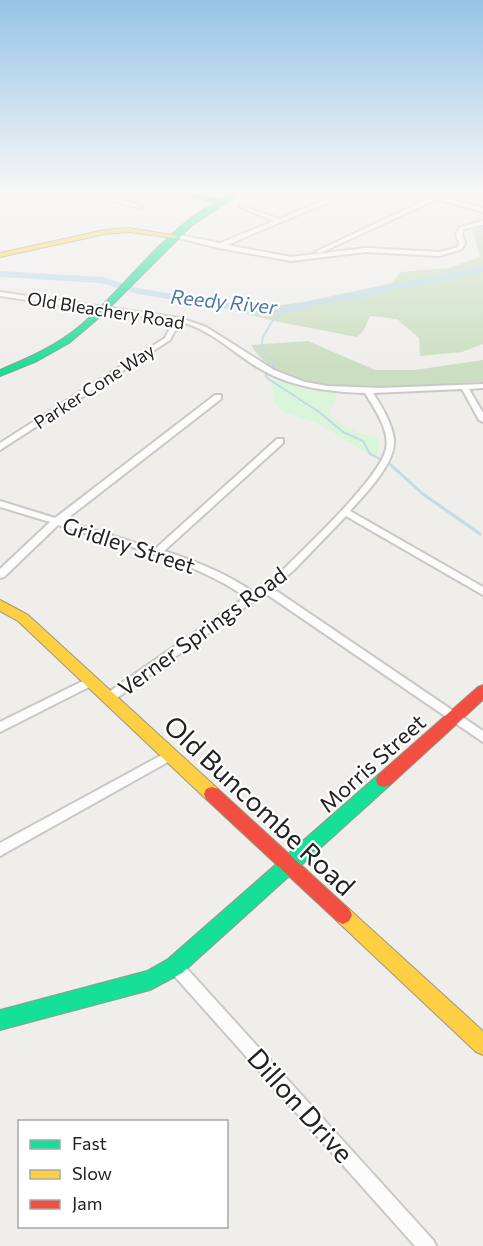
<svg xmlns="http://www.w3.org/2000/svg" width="483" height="1246" viewBox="0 0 483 1246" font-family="Commissioner,sans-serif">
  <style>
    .forest { fill: #cbdec1 }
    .park { fill: #daf5da }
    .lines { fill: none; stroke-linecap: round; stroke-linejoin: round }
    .stream-far2 { stroke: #bfdbe3; stroke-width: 1.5 }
    .stream-far1 { stroke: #bfdbe3; stroke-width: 2 }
    .stream { stroke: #bfdbe3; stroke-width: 3 }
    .river { fill: #bfdbe3; fill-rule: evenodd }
    .street-casing { stroke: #c9c8c7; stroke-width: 4 }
    .fast-casing { stroke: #999a82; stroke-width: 2 }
    .slow-casing { stroke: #999a82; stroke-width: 2 }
    .jam-casing { stroke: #999a82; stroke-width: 2 }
    .street { fill: #fdfcfc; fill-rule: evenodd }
    .fast { fill: #16e098; fill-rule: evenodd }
    .slow { fill: #ffcf43; fill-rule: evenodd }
    .jam { fill: #f24e42; fill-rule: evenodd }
    .labels { text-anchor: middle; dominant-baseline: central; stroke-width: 4.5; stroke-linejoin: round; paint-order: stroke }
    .far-street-label { font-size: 18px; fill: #222; stroke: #fff }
    .far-water-label { font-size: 20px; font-style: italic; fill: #4a7aab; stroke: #fff }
    .street-label { font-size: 22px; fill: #222; stroke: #fff }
    .near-street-label { font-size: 27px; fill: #222; stroke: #fff }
  </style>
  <rect width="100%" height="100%" fill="#f0eeeb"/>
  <g class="forest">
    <polygon points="483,228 483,344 462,352 420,356 419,338 397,319 370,316 364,330 357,337 279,322 234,311 304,302 392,283 401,272 448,268 480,257 472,229"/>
    <path d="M308,341L375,370H415L483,360V382C424,384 285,406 251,345Z"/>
  </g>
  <path class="park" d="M272,380L336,391V399L329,411C341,428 356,432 376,437L380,444L376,459L319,424L284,412L273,402Z"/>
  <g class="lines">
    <polyline class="stream-far2" points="276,314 277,311"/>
    <g class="stream-far1">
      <polyline points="273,366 273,361 261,348 263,337 277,313"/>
      <polyline points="266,374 267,378 319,412 343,432 363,441 370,454 380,459"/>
      <polyline points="389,463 395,469"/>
    </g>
    <polyline class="stream" points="393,467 423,494 480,534"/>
    <polygon class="river" points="483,266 483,272 277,314 227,309 138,294 101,283 0,277 0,271 103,277 138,288 227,303 277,308"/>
    <g class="street-casing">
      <g id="street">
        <polygon points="88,193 97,193 142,206 139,208"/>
        <polygon points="341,193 349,193 227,245 291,257 366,248 440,252 458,247 459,243 456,234 460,227 483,221 483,225 464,229 462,234 465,243 462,249 440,256 366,252 291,261 219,248 171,236 174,234 220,243 274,221 240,207 240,205 279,219"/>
        <polygon points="419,193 436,195 441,193 449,193 442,197 483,208 483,212 437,199 320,253 315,252 432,197"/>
        <path d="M0,292L180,318L206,327L274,370L305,382L328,386L381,388L483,384V388L469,389L483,413V422L479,420L462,389L373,393C382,407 392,423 394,440C396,463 365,494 350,511L483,587V595L346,516L294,570L272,588L483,731V742L265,593L114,700H106L104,697L106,694L246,597C191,559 121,545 58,525L4,577L0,578V569L50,522L0,507V501L55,518L215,395H221V399L64,521L155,549L277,439H283V443L164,551C195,561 226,573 253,592L276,576L287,566C310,543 380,477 386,449C390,430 374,408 365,393C328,392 289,387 257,367C233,352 213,332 185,323L174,332L170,340L0,450V443L165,338L169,330L179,322L0,296Z"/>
        <polygon points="91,677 95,678 97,681 95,684 0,732 0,722"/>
        <polygon points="171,750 175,752 177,755 175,758 0,856 0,843"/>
        <polygon points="175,959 180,961 433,1240 436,1246 415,1246 170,971 168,966 170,961"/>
      </g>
    </g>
    <g class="fast-casing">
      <g id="fast">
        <path d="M181,193H193L220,200L233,193H241L191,226L101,316L69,343L37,361L0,376V370C29,358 56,346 80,326C126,287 161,233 214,203Z"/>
        <polygon points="384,773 390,775 392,780 390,785 182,973 150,990 0,1030 0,1010 147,971 168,959 378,775"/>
      </g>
    </g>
    <g class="slow-casing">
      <g id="slow">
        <polygon points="129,228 178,236 174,238 129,232 105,234 0,257 0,253 105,230"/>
        <polygon points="0,600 28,615 218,789 220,794 218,799 212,801 206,799 18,621 0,611"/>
        <polygon points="343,906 349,909 483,1031 483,1055 476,1052 337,921 334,915 337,909"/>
      </g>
    </g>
    <g class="jam-casing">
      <g id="jam">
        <polygon points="483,685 483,700 390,785 384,787 378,785 376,780 378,775 478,687"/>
        <polygon points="212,787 218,789 349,909 352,915 349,921 343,924 337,921 206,799 204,794 206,789"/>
      </g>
    </g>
    <use href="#street" class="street"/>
    <use href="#fast" class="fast"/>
    <use href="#slow" class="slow"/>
    <use href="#jam" class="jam"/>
  </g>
  <linearGradient id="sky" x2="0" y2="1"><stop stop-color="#97c4e6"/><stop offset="0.52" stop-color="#f8f7f6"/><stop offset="1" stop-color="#f8f7f6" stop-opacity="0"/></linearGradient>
  <rect width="483" height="368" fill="url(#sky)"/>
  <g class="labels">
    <g class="far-street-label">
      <text transform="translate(106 310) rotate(9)">Old Bleachery Road</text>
      <text transform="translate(94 386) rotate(-33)">Parker Cone Way</text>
    </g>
    <g class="far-water-label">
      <text transform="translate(224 301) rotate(6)">Reedy River</text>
    </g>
    <g class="street-label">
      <text transform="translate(129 545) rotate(18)">Gridley Street</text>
      <text transform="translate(202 631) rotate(-36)">Verner Springs Road</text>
      <text transform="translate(372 763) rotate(-42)">Morris Street</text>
    </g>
    <g class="near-street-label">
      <text transform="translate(260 805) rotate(43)">Old Buncombe Road</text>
      <text transform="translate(301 1105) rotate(48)">Dillon Drive</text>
    </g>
  </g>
  <rect x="18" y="1120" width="210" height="108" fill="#ffffff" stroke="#a7a7a7" stroke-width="1.5"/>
  <rect x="30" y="1140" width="30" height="9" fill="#16e098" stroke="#a7a7a7" stroke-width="1.5"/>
  <text x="72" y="1150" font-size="18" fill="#222222">Fast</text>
  <rect x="30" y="1170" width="30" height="9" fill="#ffcf43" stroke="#a7a7a7" stroke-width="1.5"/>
  <text x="72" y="1180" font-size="18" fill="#222222">Slow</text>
  <rect x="30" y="1200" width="30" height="9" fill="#f24e42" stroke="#a7a7a7" stroke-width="1.5"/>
  <text x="72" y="1210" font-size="18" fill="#222222">Jam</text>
</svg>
